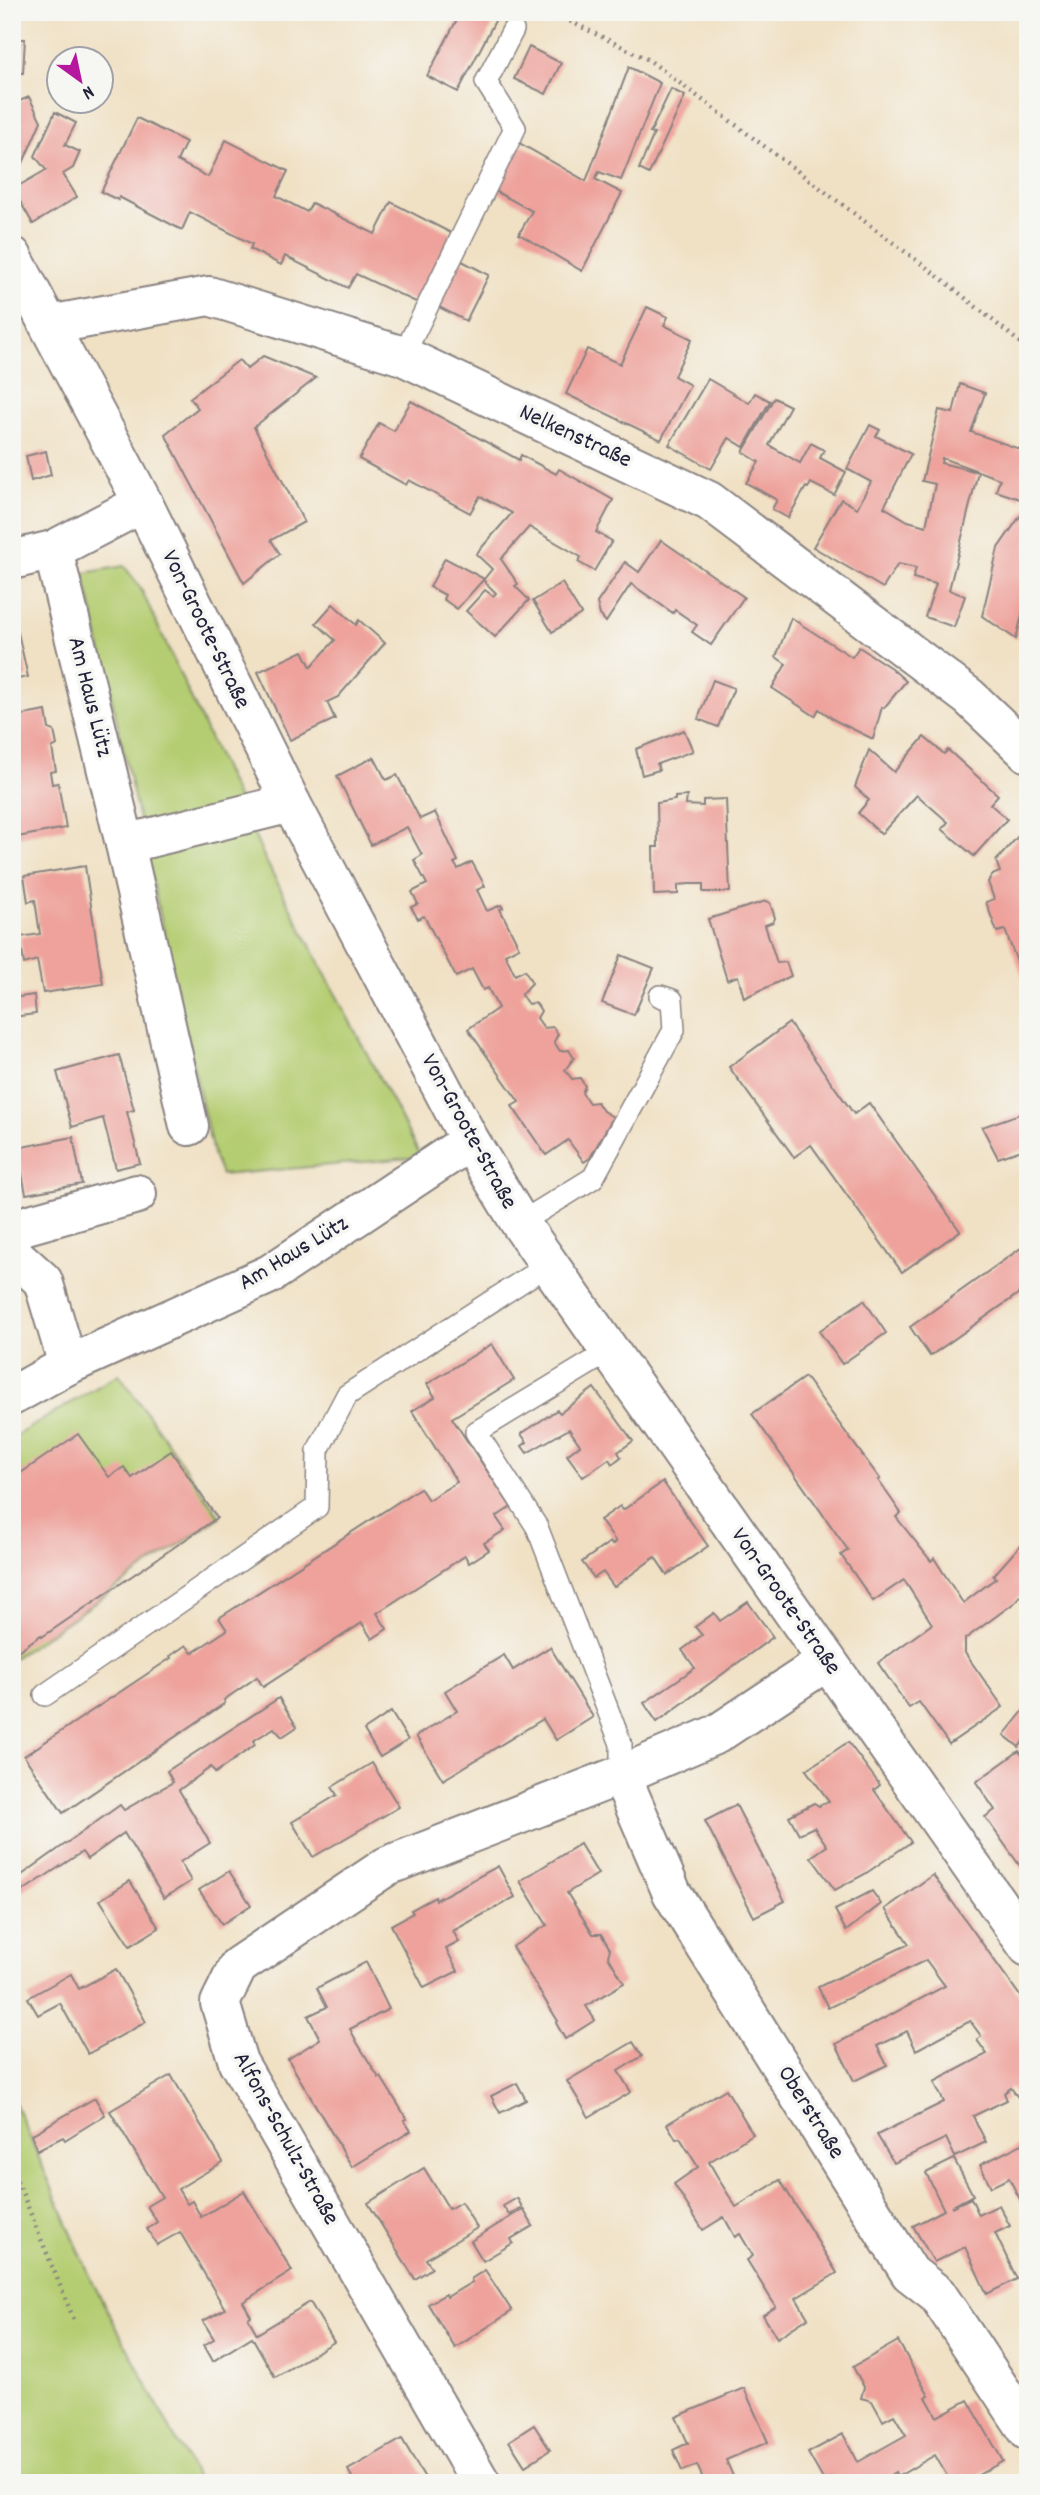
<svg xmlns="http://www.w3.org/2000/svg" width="1040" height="2495" viewBox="0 0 1040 2495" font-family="Dekko,sans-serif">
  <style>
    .green { fill: #b5cd72; stroke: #6c7856; stroke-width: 2 }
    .building { fill: #eea29b }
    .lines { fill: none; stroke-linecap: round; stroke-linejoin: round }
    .lane-casing { stroke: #898280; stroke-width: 24 }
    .street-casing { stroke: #898280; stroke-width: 42 }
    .secondary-casing { stroke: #898280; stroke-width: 42 }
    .path { stroke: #898280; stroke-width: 4.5; stroke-dasharray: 2 5; stroke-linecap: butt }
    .lane { stroke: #fff; stroke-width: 21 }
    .street { stroke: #fff; stroke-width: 38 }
    .secondary { stroke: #fff; stroke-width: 38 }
    .labels { text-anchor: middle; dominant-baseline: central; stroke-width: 7; stroke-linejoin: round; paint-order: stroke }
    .street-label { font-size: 24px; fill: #22223b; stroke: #f6f6f2 }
  </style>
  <rect width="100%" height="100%" fill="#f6f6f2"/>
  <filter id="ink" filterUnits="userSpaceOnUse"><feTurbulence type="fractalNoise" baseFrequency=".0143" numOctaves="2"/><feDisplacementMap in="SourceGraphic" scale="14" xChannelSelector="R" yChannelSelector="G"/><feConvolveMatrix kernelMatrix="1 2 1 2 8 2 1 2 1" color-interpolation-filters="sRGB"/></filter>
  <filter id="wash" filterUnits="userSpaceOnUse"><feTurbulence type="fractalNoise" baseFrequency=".00686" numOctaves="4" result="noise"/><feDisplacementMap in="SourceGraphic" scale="28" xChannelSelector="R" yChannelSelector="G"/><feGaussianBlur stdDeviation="1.57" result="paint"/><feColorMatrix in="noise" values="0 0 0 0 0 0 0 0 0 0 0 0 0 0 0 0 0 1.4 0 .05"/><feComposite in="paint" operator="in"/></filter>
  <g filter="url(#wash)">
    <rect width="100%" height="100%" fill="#f0e1c5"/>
    <g class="green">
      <polygon points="124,566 140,587 266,861 421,1157 221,1175 214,1158 84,573"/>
      <polygon points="119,1374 220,1517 12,1659 12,1438"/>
      <polygon points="12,2096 93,2283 199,2483 12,2483"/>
    </g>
    <g id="blocks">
      <g class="building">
        <polygon points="461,12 493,12 498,15 458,92 427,76"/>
        <polygon points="12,39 25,39 23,73 12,73"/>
        <polygon points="529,47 561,63 546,94 514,79"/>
        <polygon points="629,67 660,83 621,180 599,172 595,179 622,193 582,271 519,234 532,211 495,191 519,143 586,181"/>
        <polygon points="671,89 685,96 649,174 639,169 654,134 650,133"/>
        <polygon points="29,97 41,121 23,163 12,141 12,104"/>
        <polygon points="55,112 76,123 65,145 80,152 73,168 63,174 77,197 33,224 13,189 46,170 35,156"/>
        <polygon points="137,118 186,142 177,161 208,177 226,140 288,171 276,196 307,212 312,203 375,234 391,202 453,234 418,303 356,274 348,288 285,256 281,265 250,249 252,244 190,212 182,230 119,197 118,200 101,192"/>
        <polygon points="460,260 489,275 466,321 437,306"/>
        <polygon points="647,307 668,317 664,325 692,339 674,376 690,385 661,440 566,394 587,349 620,364"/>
        <polygon points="263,356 316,378 254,427 304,522 271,540 280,554 244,583 165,434 198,408 190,398 239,360 247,369"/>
        <polygon points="708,379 749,403 755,393 770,401 744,447 729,438 711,469 669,445"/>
        <polygon points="960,384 985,393 971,432 1028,452 1028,487 1025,486 1020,499 996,491 1000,479 942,458 941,463 978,472 949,590 965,596 954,627 925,617 936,584 913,578 916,568 898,564 883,588 813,547 841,499 857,508 871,482 847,469 870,425 880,430 876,436 911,454 884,507 908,521 926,526 935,484 922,481 939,410 953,413"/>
        <polygon points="774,398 790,406 769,445 800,463 811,443 824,450 820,458 846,472 834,495 811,483 808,488 806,487 788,518 772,509 777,500 746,483 759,462 743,452"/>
        <polygon points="411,401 519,460 521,455 556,474 559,469 613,500 596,532 612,541 594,571 578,562 581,557 529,527 501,559 518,584 515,586 529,600 495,637 466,611 485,590 493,596 496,593 483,580 457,609 443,599 445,595 430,587 445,558 484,579 492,569 476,554 512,513 480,496 470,513 409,480 406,485 359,459 379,423 394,431"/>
        <polygon points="46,451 51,475 31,481 26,456"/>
        <polygon points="1028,505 1028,591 1016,639 982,616 998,548"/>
        <polygon points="661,540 744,597 711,645 692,632 697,625 675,610 673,613 631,584 606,622 600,615 597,603 625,562 639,572"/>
        <polygon points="562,583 581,614 552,632 533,601"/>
        <polygon points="333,604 356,625 359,620 385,643 338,697 327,702 335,719 290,740 258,672 303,651 311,667 335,640 316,623"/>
        <polygon points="12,606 28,677 12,680"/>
        <polygon points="791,618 852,657 859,647 891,668 906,681 884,708 882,707 873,739 836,721 819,709 815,716 772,688 786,664 776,657"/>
        <polygon points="713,680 734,688 718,727 698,719"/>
        <polygon points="46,711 49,729 54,731 57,745 52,748 56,771 50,772 52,784 58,783 66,828 12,838 12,717"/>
        <polygon points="684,730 693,751 657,764 659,770 642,775 636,749"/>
        <polygon points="924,737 944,754 948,750 998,795 990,804 1007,819 974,856 942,829 948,822 917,795 881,834 858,813 869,800 855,787 869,750 894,772"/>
        <polygon points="374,757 386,780 397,775 420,819 435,812 458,861 454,863 458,869 472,862 485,886 477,890 487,911 501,905 503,908 500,909 519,947 505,954 515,975 525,970 532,983 521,995 528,1004 536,1003 541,1011 537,1018 544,1028 553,1027 558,1034 554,1042 560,1051 569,1050 574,1058 565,1070 572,1079 580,1078 585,1086 582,1093 589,1103 597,1102 603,1111 613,1117 590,1158 584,1162 568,1140 546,1155 512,1106 519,1102 468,1029 498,1008 488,988 483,990 472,969 456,977 424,916 418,919 411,907 418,904 412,892 427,884 414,860 422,855 407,827 371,845 337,776"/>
        <polygon points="687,796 686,805 703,806 703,800 726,799 730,892 703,892 703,884 689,884 678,885 678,894 654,895 653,847 658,847 657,803 675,800 675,797"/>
        <polygon points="1028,825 1028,985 1026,986 1005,930 997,932 986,902 994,899 988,882 992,875 1000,872 996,861"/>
        <polygon points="85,866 103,984 43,993 37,960 24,964 20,937 40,934 35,900 28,902 24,876"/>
        <polygon points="766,901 770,903 775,918 773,922 765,925 777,963 786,962 791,976 744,998 738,976 727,980 708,919"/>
        <polygon points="621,955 654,968 634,1015 602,1003"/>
        <polygon points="34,995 36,1014 12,1017 12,998"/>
        <polygon points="789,1023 854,1114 869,1103 960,1231 902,1272 811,1145 794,1157 729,1067"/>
        <polygon points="119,1055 134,1110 127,1112 140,1163 116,1169 103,1118 72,1127 57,1072"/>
        <polygon points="1028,1111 1028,1148 998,1158 982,1127"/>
        <polygon points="73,1137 82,1184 26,1194 17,1148"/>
        <polygon points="1028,1243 1028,1287 930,1356 910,1327"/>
        <polygon points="864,1300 886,1333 842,1364 819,1331"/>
        <polygon points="492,1344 514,1380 452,1418 511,1507 496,1517 505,1530 484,1543 489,1550 469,1563 465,1556 377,1613 387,1629 372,1639 362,1623 263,1687 257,1677 224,1700 225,1703 63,1813 24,1756 171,1658 170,1656 186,1645 192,1653 227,1630 219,1618 420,1488 428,1500 457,1482 412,1411 435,1397 427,1384"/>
        <polygon points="805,1377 880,1479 878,1480 901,1513 896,1517 931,1561 934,1558 963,1603 996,1578 993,1576 1025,1540 1028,1543 1028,1586 1014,1603 965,1639 965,1653 1003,1707 949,1744 919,1702 909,1708 878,1663 932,1624 904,1580 873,1601 841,1555 848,1550 752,1414"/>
        <polygon points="594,1388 633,1441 618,1452 621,1457 612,1464 609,1459 583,1477 567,1455 580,1445 569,1429 527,1453 522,1446 527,1442 521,1434 557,1410 560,1413"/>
        <polygon points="78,1434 109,1477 124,1467 132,1478 171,1451 217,1518 42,1637 41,1635 12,1655 12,1479"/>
        <polygon points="663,1482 708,1546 667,1575 655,1557 614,1587 603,1572 594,1578 582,1562 610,1542 612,1545 616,1542 600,1520 620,1506 623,1510"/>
        <polygon points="748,1602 773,1637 657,1722 644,1703 695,1668 682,1650 702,1635 695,1627 714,1613 720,1621"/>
        <polygon points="550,1647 593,1717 556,1740 543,1719 443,1780 416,1736 457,1711 445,1691 504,1655 513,1670"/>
        <polygon points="279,1698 297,1727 282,1737 274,1728 253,1741 255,1745 215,1773 211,1767 179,1790 210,1843 180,1862 191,1881 164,1898 124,1833 87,1859 82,1852 12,1898 12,1882 120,1805 124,1810 173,1782 167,1771"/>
        <polygon points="1028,1705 1028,1735 1019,1747 1004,1735"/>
        <polygon points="391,1712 408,1740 380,1757 364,1730"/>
        <polygon points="848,1742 880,1785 874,1790 911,1842 865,1874 835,1890 811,1857 827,1846 814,1827 799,1834 789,1816 814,1803 819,1806 829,1801 806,1770"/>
        <polygon points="1019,1751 1028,1764 1028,1871 1025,1873 985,1817 995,1810 976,1782"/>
        <polygon points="372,1763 399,1807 313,1857 292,1822 337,1795 332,1787"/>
        <polygon points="736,1805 785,1901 754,1917 705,1821"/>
        <polygon points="580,1844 598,1874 567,1893 593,1934 601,1934 610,1949 608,1956 624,1983 586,2006 595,2020 565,2039 556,2023 558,2021 512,1947 547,1925 520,1881"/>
        <polygon points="498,1866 515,1897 453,1931 459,1942 446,1949 458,1971 424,1988 391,1925 413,1913 411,1910 435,1897 436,1900"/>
        <polygon points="229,1871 251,1905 222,1924 199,1890"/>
        <polygon points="933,1875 1028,2007 1028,2111 1011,2088 1004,2093 1007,2100 973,2116 986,2142 955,2157 946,2138 894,2163 877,2135 944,2102 934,2082 987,2054 977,2040 981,2036 970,2021 916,2050 907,2031 877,2046 887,2065 854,2081 836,2044 945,1986 926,1960 828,2008 818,1987 909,1944 885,1909"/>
        <polygon points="130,1881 159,1928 130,1946 100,1900"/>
        <polygon points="872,1891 881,1904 846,1931 835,1910"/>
        <polygon points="366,1962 389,2009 350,2029 358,2044 379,2078 381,2077 407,2119 404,2120 411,2131 352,2167 288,2059 320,2039 308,2016 327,2007 317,1988"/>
        <polygon points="116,1969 146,2022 88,2054 60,2003 38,2015 28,1998 71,1974 79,1989"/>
        <polygon points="633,2042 642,2056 618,2071 631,2092 589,2117 567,2081"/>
        <polygon points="171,2075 223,2162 178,2189 187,2204 192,2201 201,2217 244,2191 292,2271 243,2302 251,2316 248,2318 257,2334 310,2302 334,2342 275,2377 252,2337 213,2361 204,2345 214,2339 203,2321 225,2309 180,2232 157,2245 147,2229 157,2222 147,2206 162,2197 110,2111"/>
        <polygon points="517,2083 526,2100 500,2113 491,2096"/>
        <polygon points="726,2089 753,2134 709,2162 721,2183 736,2207 780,2180 837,2273 796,2298 808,2318 777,2338 763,2315 776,2307 747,2260 753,2256 740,2234 735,2237 724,2217 703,2230 674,2184 698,2167 680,2138 676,2139 667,2124"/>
        <polygon points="95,2098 105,2115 65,2140 63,2137 37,2150 31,2135"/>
        <polygon points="1028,2141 1028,2210 1026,2211 1009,2178 991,2187 980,2165"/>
        <polygon points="954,2159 973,2195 951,2207 971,2198 979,2215 999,2205 1010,2226 995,2233 1017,2279 987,2294 965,2247 934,2262 913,2226 944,2210 926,2173"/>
        <polygon points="424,2168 449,2209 461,2202 477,2228 426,2259 432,2268 415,2279 368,2203"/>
        <polygon points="517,2198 522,2207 509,2215 503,2206"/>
        <polygon points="523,2209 533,2226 511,2239 513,2243 483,2261 471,2241"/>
        <polygon points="485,2270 512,2311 455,2348 428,2304 446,2294 447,2297 472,2282 471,2279"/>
        <polygon points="898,2341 929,2396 926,2397 937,2417 968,2400 1003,2461 964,2483 951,2483 935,2455 897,2477 895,2473 879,2483 835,2483 831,2478 824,2481 808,2453 843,2434 858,2462 906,2435 894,2415 883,2421 872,2401 861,2398 864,2387 853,2367"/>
        <polygon points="744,2388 768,2442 726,2460 736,2483 705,2483 697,2465 682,2471 673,2450 688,2443 676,2417"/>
        <polygon points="534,2425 550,2450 525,2466 509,2441"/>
        <polygon points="402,2439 428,2483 355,2483 348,2470"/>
      </g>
    </g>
  </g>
  <g filter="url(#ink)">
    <use href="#blocks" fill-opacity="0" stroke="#898280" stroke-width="2"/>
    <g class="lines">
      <g class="lane-casing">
        <g id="lane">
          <polyline points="403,356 515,128 486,82 513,30"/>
          <polyline points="520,1223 593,1178 674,1030 672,1000 660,996"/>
          <polyline points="610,1351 476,1432 537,1527 621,1744 621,1775"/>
          <polyline points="45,1695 317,1507 318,1450 347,1395 549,1264"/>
        </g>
      </g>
      <g class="street-casing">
        <g id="street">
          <polyline points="49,325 209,296 403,356 709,501 969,697 1028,753"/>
          <polyline points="53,550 125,844 189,1126"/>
          <polyline points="12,560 53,550 143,503"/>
          <polyline points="125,844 291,803"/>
          <polyline points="12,1229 137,1194"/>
          <polyline points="12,1253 43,1281 68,1365"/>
          <polyline points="12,1396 68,1365 270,1274 470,1141"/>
          <polyline points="621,1775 672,1893 910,2273 937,2294 1028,2431"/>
          <polyline points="481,2483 238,2062 220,2003 238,1966 387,1866 621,1775 717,1734 827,1661"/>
        </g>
      </g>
      <g class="secondary-casing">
        <polyline id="secondary" points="12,256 143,503 291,803 470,1141 520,1223 1028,1947"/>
      </g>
      <g class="path">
        <polyline points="551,12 649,60 943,280 1028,349"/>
        <polyline points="12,496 17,520"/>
        <polyline points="12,2168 75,2322"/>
      </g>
      <use href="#lane" class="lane"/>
      <use href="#street" class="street"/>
      <use href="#secondary" class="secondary"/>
    </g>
  </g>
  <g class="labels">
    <g class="street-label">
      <text transform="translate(575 437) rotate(25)">Nelkenstraße</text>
      <text transform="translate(205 630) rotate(64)">Von-Groote-Straße</text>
      <text transform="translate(89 697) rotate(76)">Am Haus Lütz</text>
      <text transform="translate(468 1132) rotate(61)">Von-Groote-Straße</text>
      <text transform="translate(294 1254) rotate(-31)">Am Haus Lütz</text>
      <text transform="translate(785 1602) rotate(55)">Von-Groote-Straße</text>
      <text transform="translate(810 2113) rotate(58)">Oberstraße</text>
      <text transform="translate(285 2139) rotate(61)">Alfons-Schulz-Straße</text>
    </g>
  </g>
  <rect width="1040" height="2495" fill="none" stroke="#f6f6f2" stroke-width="42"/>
  <g transform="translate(80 80) rotate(147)"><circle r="33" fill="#f6f6f2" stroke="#a1a1a9" stroke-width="2"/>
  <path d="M0-5L12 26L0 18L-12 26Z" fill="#b5179e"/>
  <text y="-10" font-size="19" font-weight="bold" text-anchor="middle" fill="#22223b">N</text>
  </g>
</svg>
